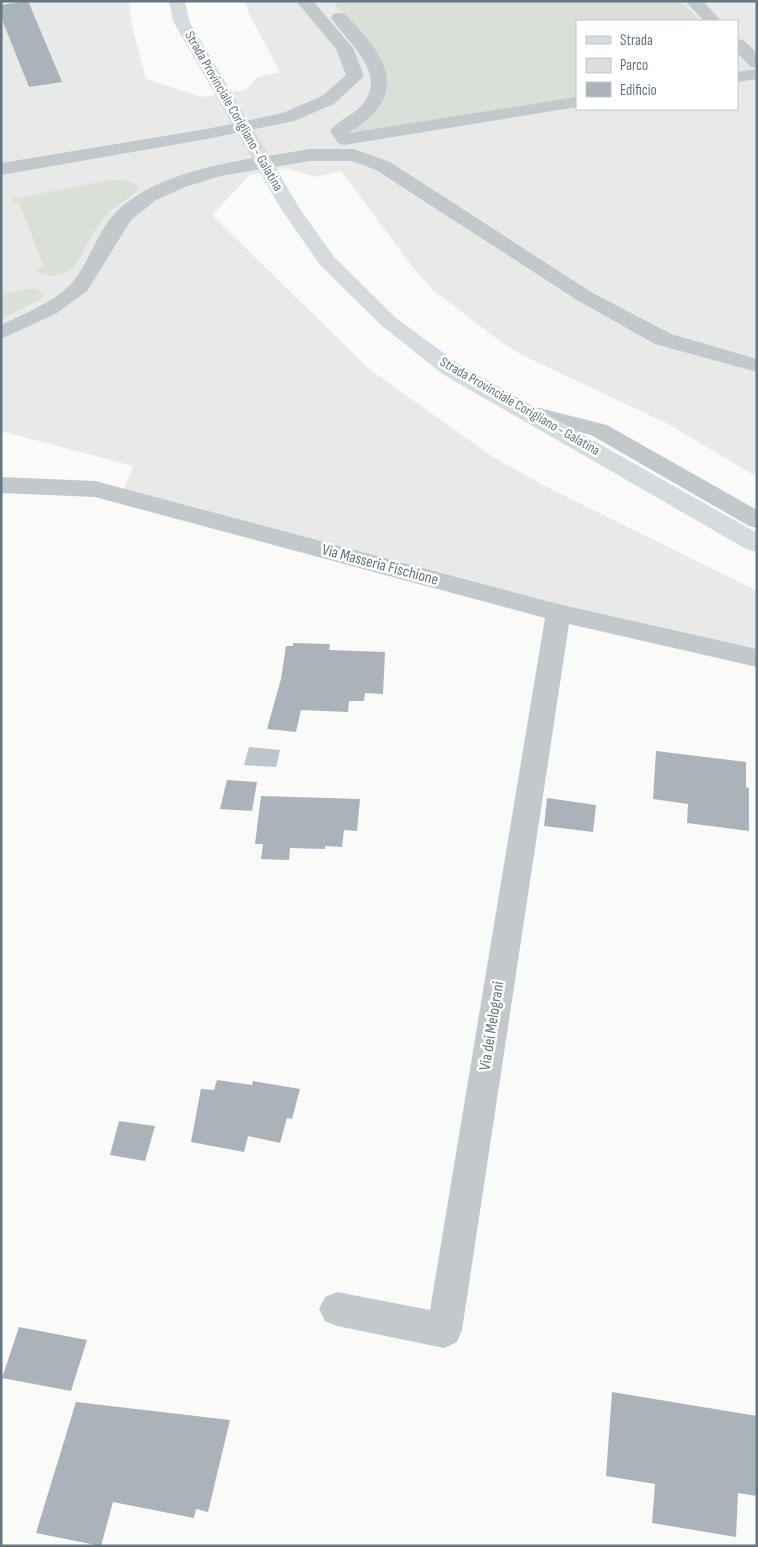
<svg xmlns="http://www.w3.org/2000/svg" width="758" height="1547" viewBox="0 0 758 1547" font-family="'Sofia Sans Condensed',sans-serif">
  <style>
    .built { fill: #e8e9e9; fill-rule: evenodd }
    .green { fill: #dadfd7 }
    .water { fill: #bbc7cb }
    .building { fill: #aab3b9 }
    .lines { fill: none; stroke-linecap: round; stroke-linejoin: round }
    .minor { fill: #c3c8cc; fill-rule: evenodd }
    .major { fill: #d6dbdf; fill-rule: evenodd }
    .labels { text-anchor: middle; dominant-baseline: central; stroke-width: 5; stroke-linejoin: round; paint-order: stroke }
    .far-street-label { font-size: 14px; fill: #657683; stroke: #fff }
    .street-label { font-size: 16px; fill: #657683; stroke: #fff }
  </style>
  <rect width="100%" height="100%" fill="#fafaf8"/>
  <path class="built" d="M1,1H130L131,22L146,79L202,97L245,90L258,77L280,72L250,16L244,1H757V477L668,424L522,355L501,342L433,290L414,269L341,171L315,177L285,168L250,175L212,215L369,369L493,457L545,486L757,591V649L587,614L124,489L133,466L1,431ZM577,21H737V109H577Z"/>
  <g class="green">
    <path d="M332,1H680L701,21H577V98L355,133L352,130C361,124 372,117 379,108C406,70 356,28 332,1Z"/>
    <path d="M111,180C122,179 132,178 138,188C134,197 114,205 106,215C92,233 84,254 70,271C58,277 46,278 35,270L44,267L20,204L12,203L11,199Z"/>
    <polygon points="30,289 37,289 43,296 39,300 1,319 1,294"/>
  </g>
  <polygon class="water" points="249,747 280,750 276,767 244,765"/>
  <g class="building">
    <polygon points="28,1 62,82 29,87 1,17 1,5"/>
    <polygon points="293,643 330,644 329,650 385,652 383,694 365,693 364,701 349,701 348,712 301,710 296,732 267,729 281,679 286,646 293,646"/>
    <polygon points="656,751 746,762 746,787 749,788 749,831 687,823 688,804 653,799"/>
    <polygon points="227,780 257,782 252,811 220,809"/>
    <polygon points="261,796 360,799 357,831 344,830 342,847 325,846 325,849 290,848 289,860 261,859 263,844 255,844"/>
    <polygon points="547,798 596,805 593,832 544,826"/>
    <polygon points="217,1080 252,1085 253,1081 300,1089 292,1119 287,1118 280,1143 248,1136 244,1152 191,1142 201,1089 214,1090"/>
    <polygon points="119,1121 155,1126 145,1161 110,1155"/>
    <polygon points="19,1327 87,1340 71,1391 2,1378"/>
    <polygon points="612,1392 757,1416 757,1496 738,1493 736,1537 652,1523 655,1484 606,1476"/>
    <polygon points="76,1402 230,1420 208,1512 196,1509 194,1518 113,1502 101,1546 36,1533"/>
  </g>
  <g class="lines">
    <g class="minor">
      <polygon points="296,1 313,1 353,48 364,76 334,104 294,121 207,139 1,175 1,163 207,129 283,113 322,96 346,75 336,49"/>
      <polygon points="685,1 703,1 721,21 704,21"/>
      <path d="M339,13L345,14C369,40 406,75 376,111C369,120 358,126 349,133L577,97V107L344,145L338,143L330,131C338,120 354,115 363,104C388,72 347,42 331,18L333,14Z"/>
      <polygon points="737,39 743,40 757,53 757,68 751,67 737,53"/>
      <polygon points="757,69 757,79 737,82 737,72"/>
      <path d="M310,149H354L390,162L591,292L671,334L757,359V372L655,344L577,300L376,170L352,161H310L220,176L185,187L156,200L131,220L87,291L57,313L1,339V325C22,315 58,300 73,282C88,263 100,227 117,211C165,166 248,160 310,149Z"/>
      <polygon points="527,405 607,425 757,510 757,528 749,526 591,435 519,417 516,412 519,407"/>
      <polygon points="1,477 95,481 558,604 757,649 757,667 569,624 462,1330 457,1342 444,1348 337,1326 325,1321 319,1309 325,1297 337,1292 430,1310 545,618 95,497 1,493"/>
    </g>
    <polygon class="major" points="169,1 185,1 189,21 300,209 334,257 396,318 460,365 757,533 757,552 748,550 444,375 382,326 320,265 281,209 173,21"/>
  </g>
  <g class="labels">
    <g class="far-street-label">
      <text transform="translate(234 111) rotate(60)">Strada Provinciale Corigliano - Galatina</text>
      <text transform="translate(520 406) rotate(30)">Strada Provinciale Corigliano - Galatina</text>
    </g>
    <g class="street-label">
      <text transform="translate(380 565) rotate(15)">Via Masseria Fischione</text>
      <text transform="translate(492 1026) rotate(-81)">Via dei Melograni</text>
    </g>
  </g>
  <rect width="758" height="1547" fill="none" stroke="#657683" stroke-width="5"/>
  <rect x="576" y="20" width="162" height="90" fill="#ffffff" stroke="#c1c8cd"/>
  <rect x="586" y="36" width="25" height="8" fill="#d6dbdf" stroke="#c1c8cd"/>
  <text x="620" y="45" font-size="15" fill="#657683">Strada</text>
  <rect x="586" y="58" width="25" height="15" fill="#dadfd7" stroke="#c1c8cd"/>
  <text x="620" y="70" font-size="15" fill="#657683">Parco</text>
  <rect x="586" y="82" width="25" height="15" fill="#aab3b9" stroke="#c1c8cd"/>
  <text x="620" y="95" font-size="15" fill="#657683">Edificio</text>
</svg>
